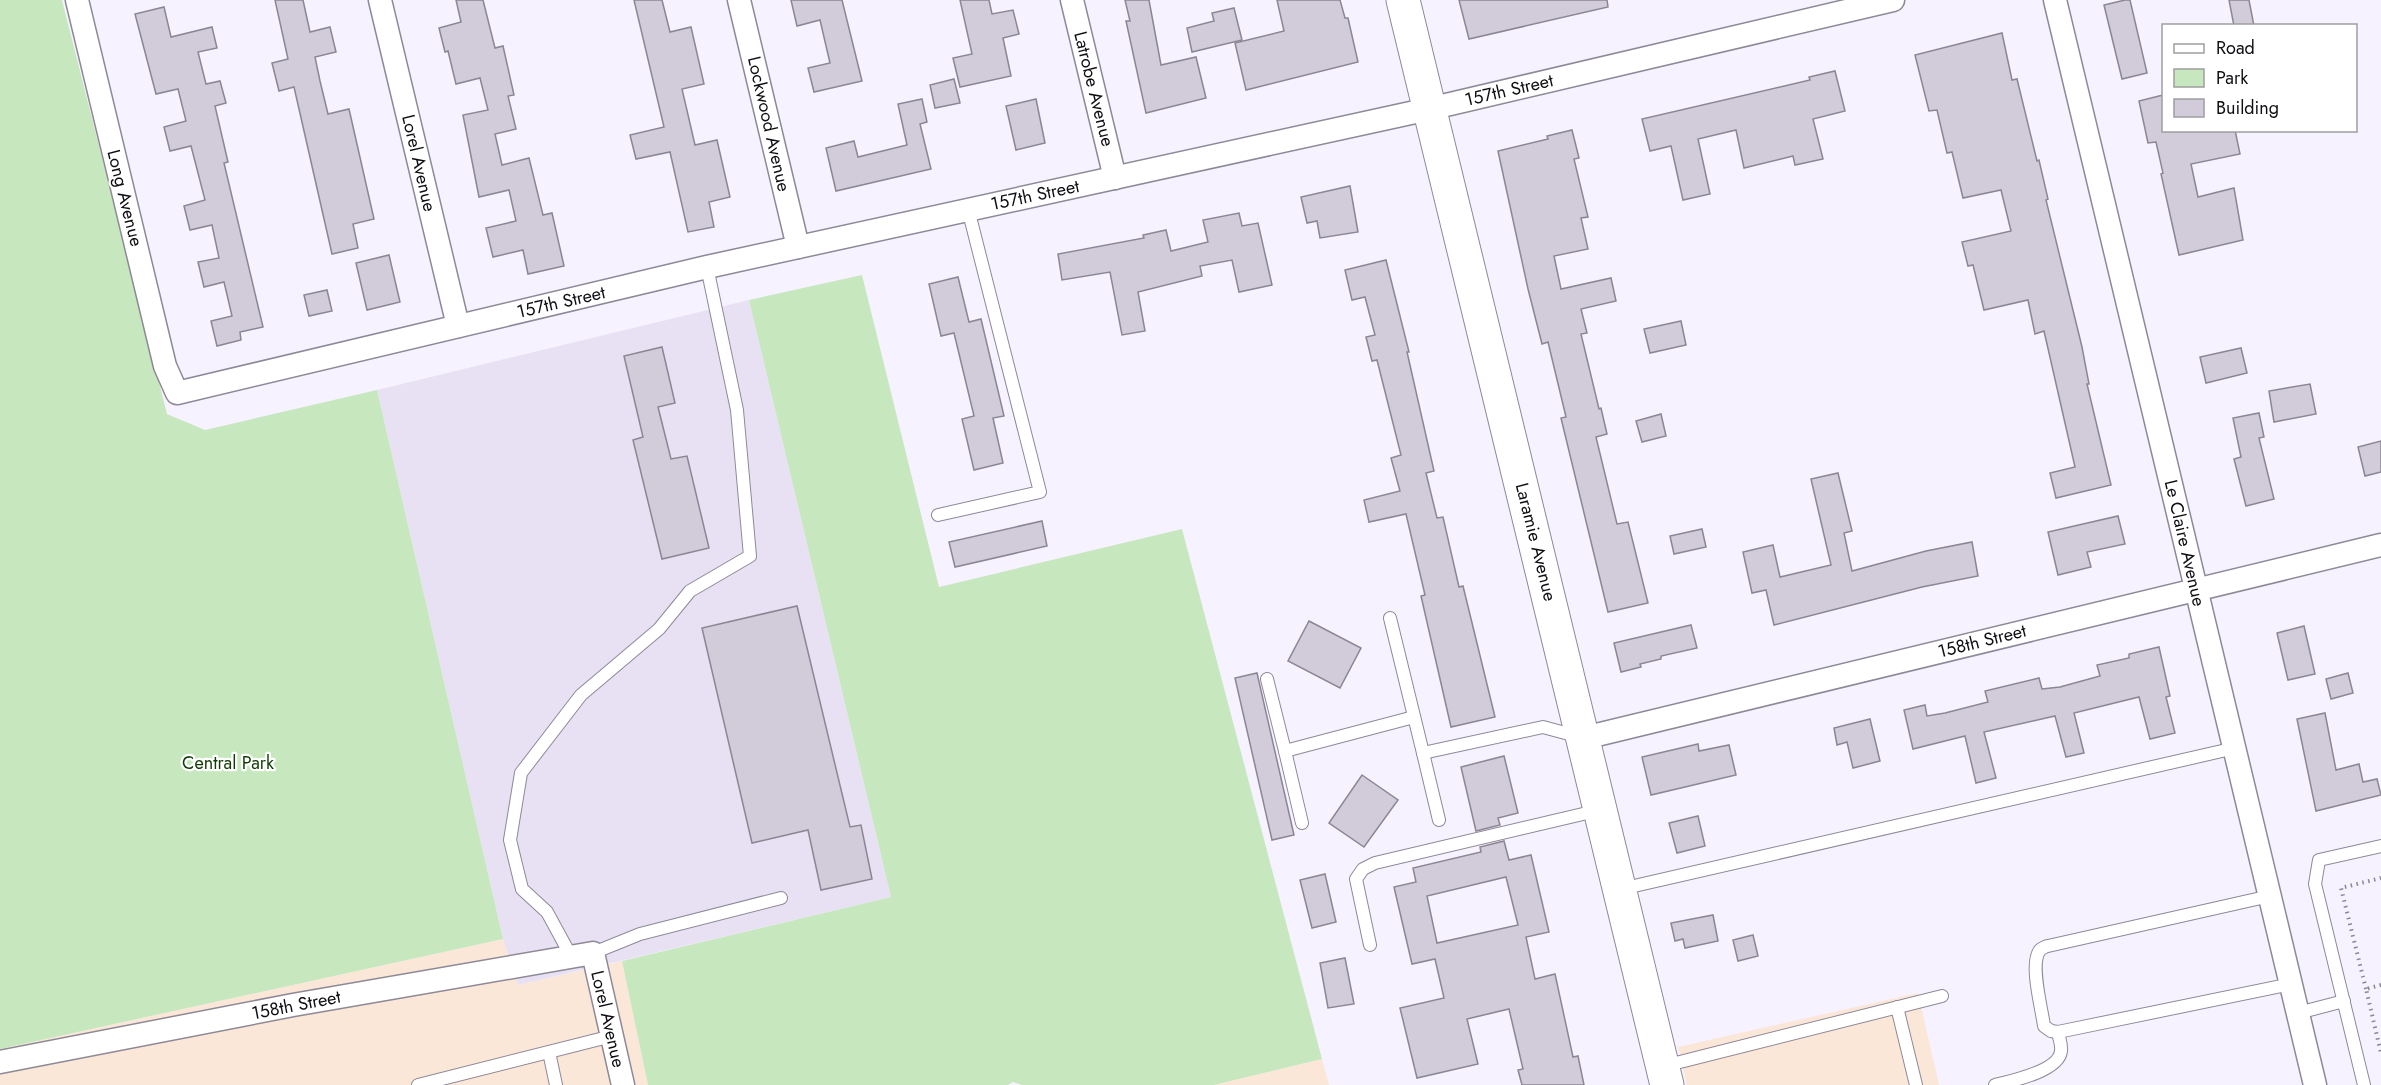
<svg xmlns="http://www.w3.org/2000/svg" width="2381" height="1085" viewBox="0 0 2381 1085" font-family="Jost,sans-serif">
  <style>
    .commercial { fill: #fae7d7 }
    .built { fill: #e8e1f3 }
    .green { fill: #c7e8be }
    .building { fill: #d1cbda; stroke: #8b8694; stroke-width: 1.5; fill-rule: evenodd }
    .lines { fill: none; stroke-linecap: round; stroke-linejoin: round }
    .lane-casing { stroke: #8e8997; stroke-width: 14 }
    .street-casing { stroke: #8e8997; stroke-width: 25 }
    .secondary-casing { stroke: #8e8997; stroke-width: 35 }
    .path { stroke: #8b8891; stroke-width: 4; stroke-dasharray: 1.5 4.5; stroke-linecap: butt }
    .lane { stroke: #fff; stroke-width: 12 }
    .street { stroke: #fff; stroke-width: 22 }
    .secondary { stroke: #fff; stroke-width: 33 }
    .labels { text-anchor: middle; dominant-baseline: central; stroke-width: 4.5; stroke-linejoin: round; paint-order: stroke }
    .street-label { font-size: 18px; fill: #0f0d12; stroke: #fff }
    .park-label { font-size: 18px; fill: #113a04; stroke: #fff }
  </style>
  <rect width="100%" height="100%" fill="#f7f2ff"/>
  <g class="commercial">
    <polygon points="503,939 518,985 622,961 648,1085 0,1085 0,1049"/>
    <polygon points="1918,993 1939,1085 1687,1085 1678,1047"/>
    <polygon points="1322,1059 1329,1085 1214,1085"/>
  </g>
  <polygon class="built" points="749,300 891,897 518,985 503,939 377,390"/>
  <g class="green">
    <polygon points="0,0 62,0 167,414 205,430 377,390 503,939 0,1049"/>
    <polygon points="862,275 939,587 1182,529 1322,1059 1214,1085 1022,1085 1013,1082 1008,1085 648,1085 622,961 891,897 749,300"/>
  </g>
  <g class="building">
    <polygon points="275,0 303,0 310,32 330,27 336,52 315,57 320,81 328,114 349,109 374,219 353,224 358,248 332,254 294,87 279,91 272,63 288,59"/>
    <polygon points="456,0 483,0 495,48 503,46 514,95 508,96 516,129 495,134 502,165 529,158 543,215 552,213 564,266 528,274 523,250 493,257 486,228 516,221 509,190 479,197 463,115 488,110 480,78 456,84 448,51 445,52 439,28 461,22"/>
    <polygon points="634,0 662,0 670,32 691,27 704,84 682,89 695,145 717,140 730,197 709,202 714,227 688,232 670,152 636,159 630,135 664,127"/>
    <polygon points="791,0 842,0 862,81 814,92 808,68 830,63 820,20 797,26"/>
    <polygon points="960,0 989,0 992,14 1013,10 1019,34 1003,38 1011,76 960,87 953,58 972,54"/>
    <polygon points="1125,0 1149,0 1161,65 1196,57 1206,98 1146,113 1126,21 1130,21"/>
    <polygon points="1277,0 1340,0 1345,18 1348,18 1358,62 1246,90 1235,43 1284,31"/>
    <polygon points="1459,0 1607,0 1608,7 1469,39"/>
    <polygon points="2125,0 2130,0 2147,73 2122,79 2104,5"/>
    <polygon points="2229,0 2249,0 2254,26 2234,26"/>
    <polygon points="164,7 171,37 212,27 217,48 198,52 206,84 220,81 226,103 215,106 228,162 224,163 263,327 240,332 241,340 217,346 211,321 232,316 224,282 204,287 198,262 219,258 212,225 190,230 184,206 205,200 191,146 170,151 164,127 186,121 178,89 156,94 135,14"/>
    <polygon points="1234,8 1242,40 1192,52 1187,28 1214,21 1212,13"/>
    <polygon points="2002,33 2012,80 2017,79 2037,161 2039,160 2048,199 2046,200 2082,347 2089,384 2087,384 2111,485 2056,498 2050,473 2075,467 2044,331 2035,334 2028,300 1984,310 1973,265 1968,266 1962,242 2011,231 2001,190 1963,198 1952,152 1947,153 1937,110 1929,111 1915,55"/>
    <polygon points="1835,71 1845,111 1813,119 1823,159 1795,165 1793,156 1744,168 1736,130 1698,139 1710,194 1683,200 1671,146 1650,151 1642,119 1810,80 1809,77"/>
    <polygon points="954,79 960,103 935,108 930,85"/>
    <polygon points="2163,95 2163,130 2235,130 2240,154 2191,164 2198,197 2234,188 2243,240 2179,255 2161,174 2163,173 2156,142 2148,143 2139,101"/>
    <polygon points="922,99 927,122 920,124 931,169 836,191 826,148 854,141 858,157 907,145 898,104"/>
    <polygon points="1036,99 1045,143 1016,150 1006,106"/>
    <polygon points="1572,130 1579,158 1574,159 1588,217 1581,218 1588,249 1554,256 1561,289 1611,278 1616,301 1581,309 1587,333 1581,334 1599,409 1601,408 1607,434 1596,437 1617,524 1628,522 1648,603 1608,612 1561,418 1566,417 1548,342 1542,344 1528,289 1498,151 1548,139 1547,136"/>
    <polygon points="1350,186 1358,232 1320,238 1317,221 1307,223 1301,197"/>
    <polygon points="1239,213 1242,226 1258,223 1272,285 1239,292 1232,260 1200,266 1202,276 1138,292 1145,331 1122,335 1110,272 1062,280 1058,254 1144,238 1143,235 1166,230 1171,251 1208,242 1203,220"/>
    <polygon points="389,255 400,302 367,310 356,263"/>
    <polygon points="1386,260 1409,352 1407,352 1434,471 1426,473 1437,518 1443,517 1459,587 1463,586 1495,717 1451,727 1421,596 1425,595 1406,514 1369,522 1364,500 1400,491 1391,458 1401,455 1377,360 1372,361 1366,337 1375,335 1365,297 1352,300 1345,270"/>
    <polygon points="958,277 969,322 981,319 1004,416 993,418 1003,463 974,470 962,419 974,416 954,333 941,336 929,284"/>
    <polygon points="327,290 332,311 309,316 304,295"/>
    <polygon points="1681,321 1686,345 1650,353 1644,329"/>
    <polygon points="662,347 675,403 658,407 671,459 687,456 709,548 662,559 633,440 643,437 624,356"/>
    <polygon points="2241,348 2247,373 2206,383 2200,357"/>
    <polygon points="2310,384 2316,414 2274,422 2269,391"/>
    <polygon points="2259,413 2264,437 2259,438 2274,499 2246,506 2234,459 2241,457 2233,418"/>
    <polygon points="1661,414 1666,436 1642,442 1636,421"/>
    <polygon points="2381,441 2381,472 2365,476 2358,447"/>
    <polygon points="1838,473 1852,531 1844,533 1852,571 1926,551 1972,542 1978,576 1922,587 1774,625 1766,590 1752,593 1743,552 1773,545 1780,577 1831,565 1811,479"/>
    <polygon points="2118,516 2125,544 2087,552 2091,567 2058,575 2048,532"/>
    <polygon points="1042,521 1047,546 955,567 949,542"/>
    <polygon points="1702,529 1706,547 1674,554 1670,536"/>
    <polygon points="797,606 850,827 861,825 872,879 821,890 808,830 752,843 702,628"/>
    <polygon points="1309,621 1361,648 1340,688 1288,661"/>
    <polygon points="1691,625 1697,648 1661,656 1661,659 1640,664 1641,667 1621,672 1614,643"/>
    <polygon points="2304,626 2315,674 2288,680 2277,633"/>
    <polygon points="2159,647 2170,696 2166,697 2175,733 2150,739 2139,697 2074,713 2084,753 2066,757 2055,716 1984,732 1996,778 1976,783 1965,736 1913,749 1904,710 1925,705 1927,716 1945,713 1988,702 1985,691 2039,678 2042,689 2060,687 2100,676 2097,665 2129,658 2129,654"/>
    <polygon points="1257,673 1294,835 1272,840 1235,678"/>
    <polygon points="2348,673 2353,693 2331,699 2326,679"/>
    <polygon points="2325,713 2336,770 2359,764 2363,782 2377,779 2381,795 2316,811 2297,719"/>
    <polygon points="1870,719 1880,761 1853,768 1847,742 1837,745 1834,728"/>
    <polygon points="1698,744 1699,751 1729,745 1736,775 1651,795 1642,757"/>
    <polygon points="1504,756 1518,813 1498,818 1500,825 1476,831 1461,767"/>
    <polygon points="1362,775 1398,800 1364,847 1329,823"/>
    <polygon points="1698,816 1705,846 1677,853 1669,823"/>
    <path d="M1504,841L1509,860L1531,855L1549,932L1526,937L1535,979L1555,974L1573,1057L1578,1056L1584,1085H1522L1518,1070L1523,1069L1509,1009L1467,1019L1478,1064L1417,1078L1400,1008L1444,998L1435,959L1412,964L1394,887L1416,882L1413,868L1481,852L1480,847ZM1506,877L1518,925L1437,943L1427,896Z"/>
    <polygon points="1325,874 1336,922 1312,928 1300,880"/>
    <polygon points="1713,915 1718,941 1685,948 1683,939 1675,941 1671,923"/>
    <polygon points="1753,935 1758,956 1738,961 1733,940"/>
    <polygon points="1345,958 1354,1004 1328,1008 1320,963"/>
  </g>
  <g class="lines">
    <g class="lane-casing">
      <g id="lane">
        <polyline points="938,515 1040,492 968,209"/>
        <polyline points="1390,618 1423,753 1543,727 1580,737"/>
        <polyline points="1267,679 1285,751 1414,717"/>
        <polyline points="1285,751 1302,823"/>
        <polyline points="1423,753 1439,820"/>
        <polyline points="1621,889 2235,748"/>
        <path d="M2270,896L2048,946C2046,946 2041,949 2040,950C2029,963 2042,1009 2044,1026L2051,1031L2058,1032L2291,984"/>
        <polyline points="1370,945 1356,879 1363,869 1375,863 1600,810"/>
        <polyline points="593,953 640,934 781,898"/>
        <polyline points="571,956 547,912 522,889 510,840 521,773 581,695 659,629 690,591 750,556 737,410 707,267"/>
        <polyline points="1897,1007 1916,1085"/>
        <polyline points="2298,1013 2344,1001"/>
        <polyline points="549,1052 556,1085"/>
        <polyline points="1664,1066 1942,996"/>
        <polyline points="418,1085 612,1036"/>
        <path d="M1995,1085C2012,1081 2059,1071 2061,1051C2062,1045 2059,1038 2058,1032"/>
        <polyline points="2364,1085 2315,884 2319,860 2381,846"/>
      </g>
    </g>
    <g class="street-casing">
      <g id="street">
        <polyline points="77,0 165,366 177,393 707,267 1429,109 1893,0"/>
        <polyline points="380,0 458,326"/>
        <polyline points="739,0 798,247"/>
        <polyline points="1072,0 1115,178"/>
        <polyline points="2055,0 2315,1085"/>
        <polyline points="1584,738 2381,545"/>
        <polyline points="0,1062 293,1005 593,953 623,1085"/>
      </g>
    </g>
    <g class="secondary-casing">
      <polyline id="secondary" points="1403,0 1667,1085"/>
    </g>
    <g class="path">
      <polyline points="2381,985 2366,989 2381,1053"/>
      <polyline points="2366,989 2341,888 2381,878"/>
    </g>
    <use href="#lane" class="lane"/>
    <use href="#street" class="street"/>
    <use href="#secondary" class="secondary"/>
  </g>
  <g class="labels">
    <g class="street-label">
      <text transform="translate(1094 89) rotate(76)">Latrobe Avenue</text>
      <text transform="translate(1509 90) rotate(-13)">157th Street</text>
      <text transform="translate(769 124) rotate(77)">Lockwood Avenue</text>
      <text transform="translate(419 163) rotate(77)">Lorel Avenue</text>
      <text transform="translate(1035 195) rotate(-12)">157th Street</text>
      <text transform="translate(125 198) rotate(76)">Long Avenue</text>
      <text transform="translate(561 302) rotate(-13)">157th Street</text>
      <text transform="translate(1536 542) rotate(76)">Laramie Avenue</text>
      <text transform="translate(2185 543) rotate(77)">Le Claire Avenue</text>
      <text transform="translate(1982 641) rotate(-14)">158th Street</text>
      <text transform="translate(296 1005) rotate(-11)">158th Street</text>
      <text transform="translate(608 1019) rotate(77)">Lorel Avenue</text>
    </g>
    <g class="park-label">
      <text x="228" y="763">Central Park</text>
    </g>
  </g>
  <rect x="2162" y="24" width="195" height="108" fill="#ffffff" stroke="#9f9ea0" stroke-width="1.5"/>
  <rect x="2174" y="44" width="30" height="9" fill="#ffffff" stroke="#9f9ea0" stroke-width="1.5"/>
  <text x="2216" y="54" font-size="18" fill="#0f0d12">Road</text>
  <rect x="2174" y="69" width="30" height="18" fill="#c7e8be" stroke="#9f9ea0" stroke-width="1.5"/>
  <text x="2216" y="84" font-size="18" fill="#0f0d12">Park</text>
  <rect x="2174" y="99" width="30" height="18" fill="#d1cbda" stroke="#9f9ea0" stroke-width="1.5"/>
  <text x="2216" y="114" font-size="18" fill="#0f0d12">Building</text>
</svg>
